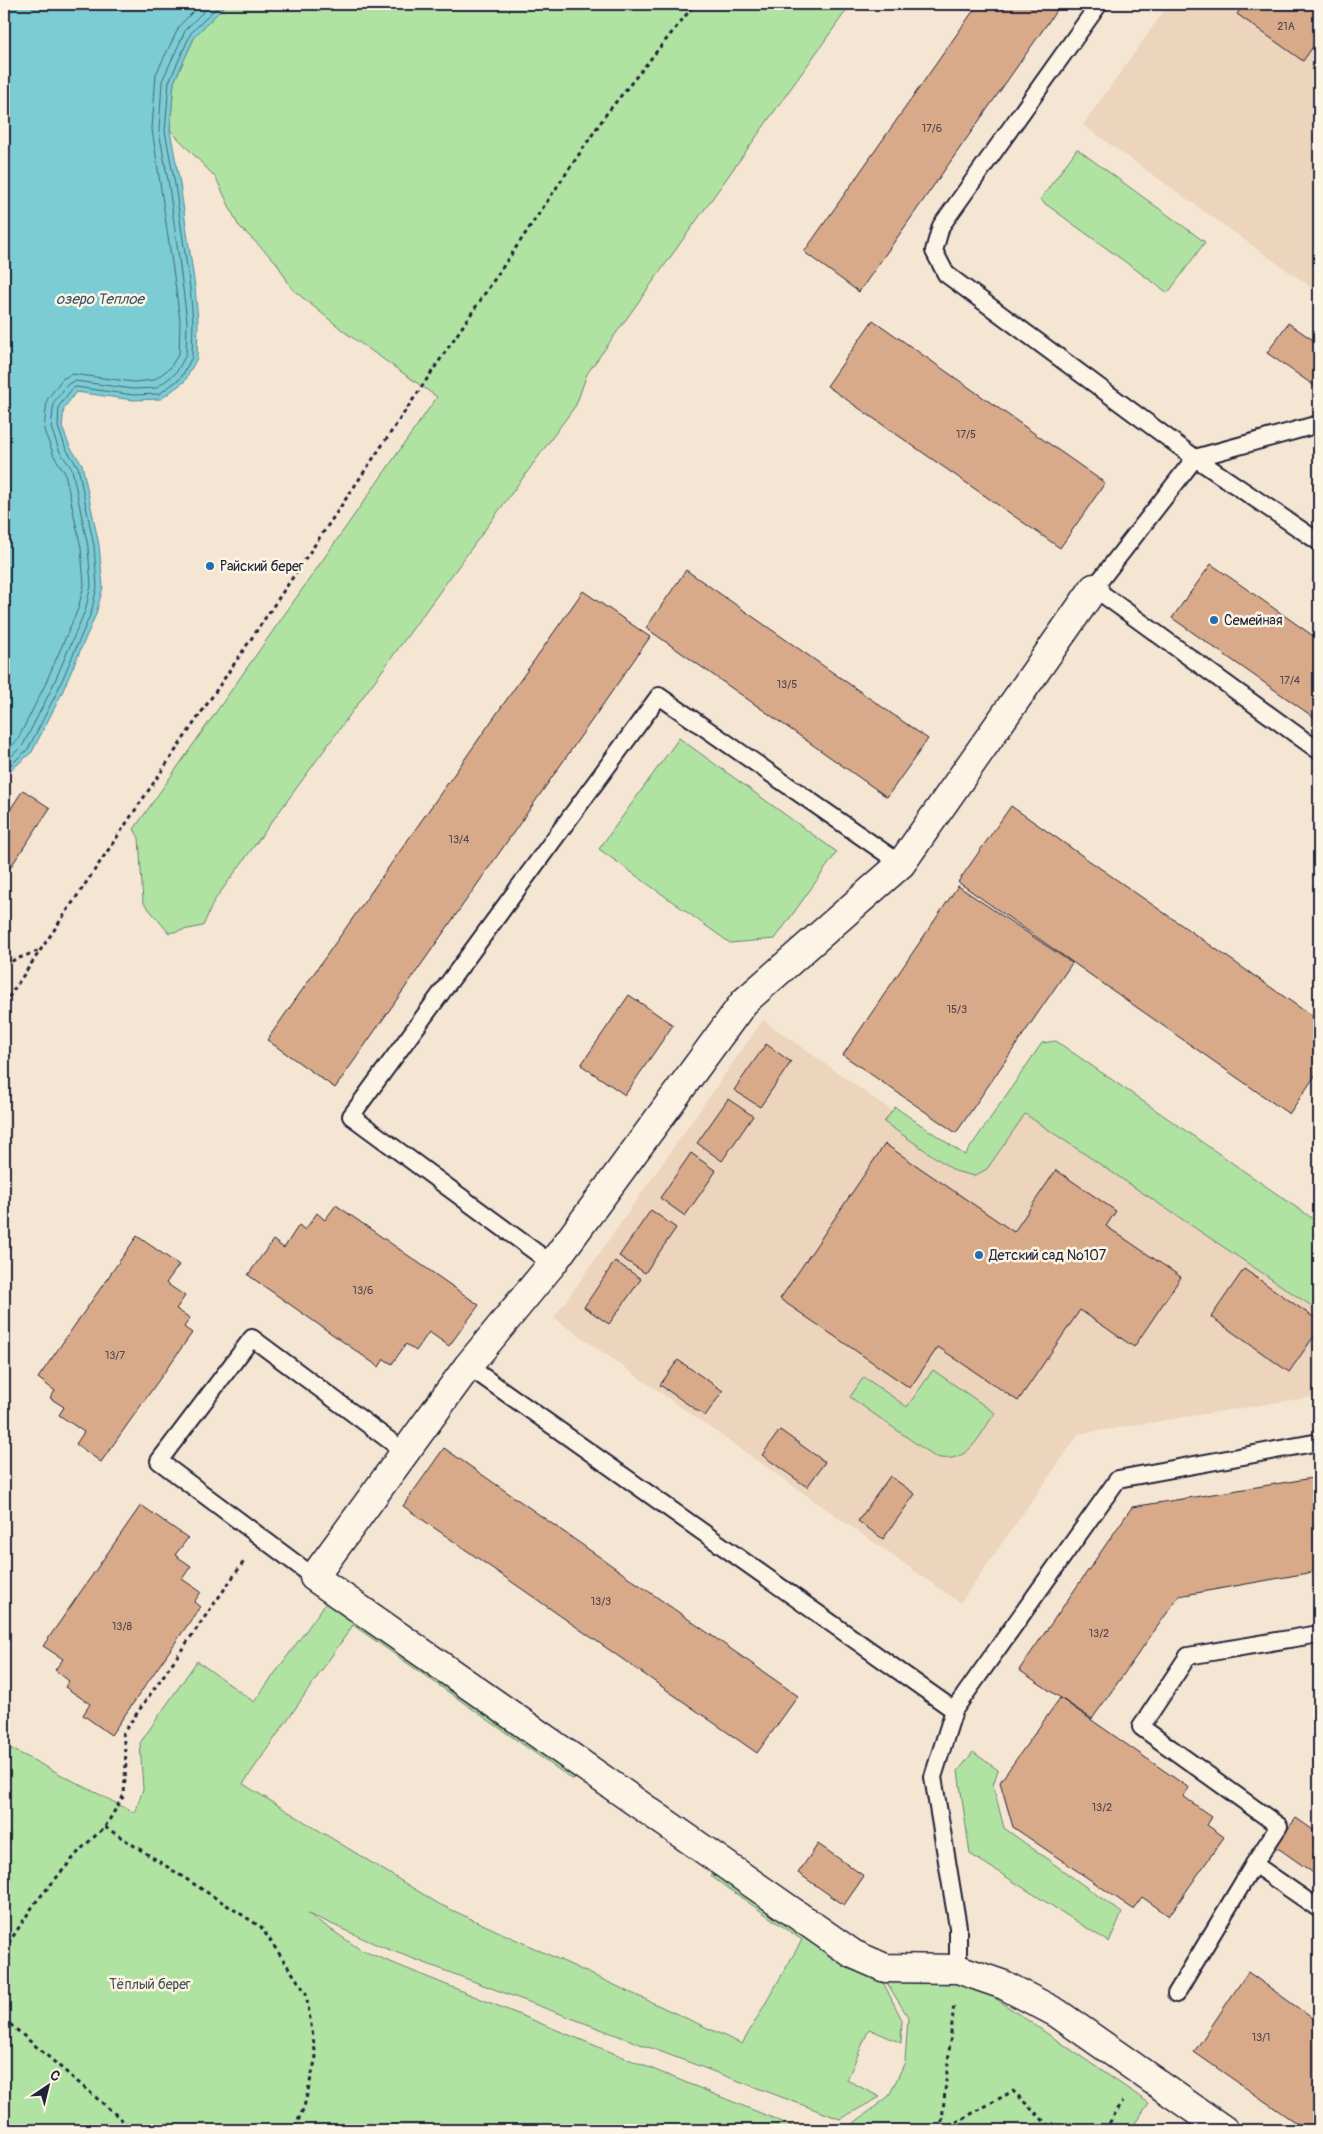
<svg xmlns="http://www.w3.org/2000/svg" width="1323" height="2134" viewBox="0 0 1323 2134" font-family="Pangolin,sans-serif">
  <style>
    .built { fill: #ecd4bd }
    .green { fill: #b0e2a2; stroke: #69826e }
    .water { fill: #7bccd4; stroke: #578897 }
    .lines { fill: none; stroke-linecap: round; stroke-linejoin: round }
    .shore { stroke: #466678; stroke-width: 1 }
    .building { fill: #d8aa89; stroke: #22223b }
    .lane-casing { stroke: #22223b; stroke-width: 20 }
    .street-casing { stroke: #22223b; stroke-width: 31 }
    .path { stroke: #22223b; stroke-width: 3; stroke-dasharray: 4 4; stroke-linecap: butt }
    .lane { stroke: #fcf5e5; stroke-width: 16 }
    .street { stroke: #fcf5e5; stroke-width: 28 }
    .poi-dot { fill: #1f6fb2; stroke: #fcf5e5; stroke-width: 2 }
    .labels { text-anchor: middle; dominant-baseline: central; stroke-width: 5; stroke-linejoin: round; paint-order: stroke }
    .number-label { font-size: 11px; fill: #50444e }
    .poi-label { font-size: 14px; fill: #22223b; stroke: #fcf5e5; text-anchor: start }
    .park-label { font-size: 14px; fill: #465255; stroke: #fcf5e5 }
    .water-label { font-size: 15px; font-style: italic; fill: #3d5569; stroke: #fcf5e5 }
  </style>
  <rect width="100%" height="100%" fill="#f5e6d3"/>
  <filter id="ink" filterUnits="userSpaceOnUse"><feTurbulence type="fractalNoise" baseFrequency=".02" numOctaves="2"/><feDisplacementMap in="SourceGraphic" scale="10" xChannelSelector="R" yChannelSelector="G"/><feConvolveMatrix kernelMatrix="1 2 1 2 8 2 1 2 1" color-interpolation-filters="sRGB"/></filter>
  <g filter="url(#ink)">
    <g class="built">
      <polygon points="1169,4 1319,4 1319,293 1083,125"/>
      <polygon points="763,1020 980,1173 987,1169 1025,1114 1319,1311 1319,1394 1317,1396 1079,1434 960,1603 554,1318"/>
    </g>
    <g class="green">
      <polygon points="227,4 851,4 587,374 576,405 214,901 203,926 169,933 143,902 139,838 134,829 437,397 346,333 292,289 276,262 238,225 216,178 170,130 174,82 195,36"/>
      <polygon points="1077,149 1205,242 1168,293 1040,200"/>
      <polygon points="679,738 837,852 775,939 730,943 599,849"/>
      <polygon points="1056,1041 1319,1223 1319,1311 1025,1114 987,1169 974,1176 955,1171 884,1122 895,1107 965,1155 1042,1043"/>
      <path d="M933,1370L995,1413C978,1437 969,1465 935,1457L850,1397L864,1377L907,1407Z"/>
      <polygon points="331,1596 591,1777 572,1779 353,1625 243,1784 439,1904 742,2044 802,1940 712,1877 710,1860 881,1978 902,2020 901,2043 869,2029 847,2080 880,2097 840,2119 382,1947 307,1913 361,1950 802,2130 4,2130 4,1745 135,1813 143,1789 140,1743 197,1661 254,1702"/>
      <polygon points="973,1752 998,1770 993,1785 1004,1828 1122,1913 1109,1942 970,1854 958,1771"/>
      <polygon points="884,1978 976,1985 1149,2103 1131,2129 1132,2130 845,2130 889,2096 905,2062 908,2017"/>
    </g>
    <polygon class="water" points="4,4 227,4 195,36 174,82 170,130 180,184 195,287 198,321 197,358 185,381 161,399 133,400 76,392 64,408 62,427 70,447 82,464 99,545 103,587 96,614 61,695 32,752 4,776"/>
    <g class="lines">
      <g class="shore">
        <polyline points="4,753 17,741 44,687 78,609 84,585 81,548 65,473 54,456 44,430 47,400 62,379 72,374 134,382 154,380 170,368 179,353 180,321 176,290 152,129 156,74 180,25 201,4"/>
        <polyline points="4,763 23,745 51,690 85,611 91,586 88,547 72,469 60,452 51,428 54,402 68,384 75,381 133,389 156,388 176,373 186,355 187,321 183,289 169,186 159,131 162,81 186,29 211,4"/>
        <polyline points="4,771 28,749 57,692 91,613 97,587 94,546 78,467 66,449 58,427 59,406 72,389 76,387 133,395 159,394 181,378 192,357 193,321 190,288 175,185 165,131 169,82 191,33 220,4"/>
      </g>
    </g>
    <g class="building">
      <polygon points="978,4 1061,4 859,292 804,252"/>
      <polygon points="1244,4 1319,4 1319,38 1303,61 1237,14"/>
      <polygon points="873,320 1105,483 1060,548 827,386"/>
      <polygon points="1288,323 1319,344 1319,389 1267,353"/>
      <polygon points="1211,564 1319,640 1319,721 1172,618"/>
      <polygon points="686,570 928,739 887,797 646,628"/>
      <polygon points="583,591 650,637 335,1088 267,1040"/>
      <polygon points="23,790 50,808 4,877 4,819"/>
      <polygon points="1011,806 1319,1021 1319,1070 1289,1114 958,882"/>
      <polygon points="958,886 1072,963 956,1133 843,1055"/>
      <polygon points="629,995 673,1025 625,1095 581,1065"/>
      <polygon points="766,1044 791,1062 760,1107 734,1090"/>
      <polygon points="728,1099 753,1116 722,1161 697,1143"/>
      <polygon points="885,1144 1014,1232 1056,1170 1116,1211 1106,1226 1181,1277 1134,1347 1080,1310 1018,1401 938,1347 910,1388 780,1299"/>
      <polygon points="691,1153 716,1171 685,1216 660,1198"/>
      <polygon points="336,1205 479,1305 449,1346 429,1332 416,1351 406,1344 392,1364 384,1359 379,1367 248,1275 273,1240 284,1248 299,1225 305,1230 317,1213 325,1220"/>
      <polygon points="651,1210 676,1228 645,1273 619,1256"/>
      <polygon points="137,1236 179,1265 166,1283 185,1296 176,1309 190,1318 184,1327 192,1333 101,1462 76,1444 84,1432 59,1415 64,1407 50,1398 55,1391 38,1378"/>
      <polygon points="615,1261 641,1279 609,1324 584,1307"/>
      <polygon points="1244,1269 1319,1321 1319,1329 1289,1372 1211,1317"/>
      <polygon points="678,1360 723,1391 705,1416 660,1385"/>
      <polygon points="780,1430 825,1462 807,1487 762,1455"/>
      <polygon points="444,1448 798,1696 757,1753 403,1506"/>
      <polygon points="890,1476 915,1494 883,1539 858,1521"/>
      <polygon points="1319,1477 1319,1571 1179,1596 1092,1719 1019,1670 1132,1507"/>
      <polygon points="141,1505 188,1538 175,1555 191,1566 182,1579 201,1592 194,1602 200,1607 111,1735 83,1715 90,1704 65,1687 69,1681 55,1670 63,1659 43,1646"/>
      <polygon points="1060,1698 1189,1788 1183,1796 1212,1817 1207,1825 1224,1837 1169,1916 1142,1897 1133,1909 1013,1827 1000,1782"/>
      <polygon points="1296,1818 1319,1834 1319,1877 1275,1846"/>
      <polygon points="818,1844 864,1876 844,1905 798,1873"/>
      <polygon points="1248,1972 1319,2023 1319,2130 1306,2130 1194,2052"/>
    </g>
    <g class="lines">
      <g class="lane-casing">
        <g id="lane">
          <polyline points="1099,4 941,226 934,251 946,274 1195,458 1319,424"/>
          <polyline points="1319,542 1195,458 1094,588 1319,751"/>
          <polyline points="552,1264 351,1116 659,696 901,864"/>
          <polyline points="468,1366 954,1710"/>
          <polyline points="314,1577 159,1461 252,1338 405,1452"/>
          <polyline points="1254,1864 1279,1826 1141,1727 1188,1656 1319,1634"/>
          <polyline points="958,1969 958,1927 933,1777 954,1710 1118,1479 1319,1442"/>
          <polyline points="1176,1994 1254,1864 1319,1909"/>
        </g>
      </g>
      <g class="street-casing">
        <polyline id="street" points="1094,588 901,864 744,1002 552,1264 468,1366 314,1577 853,1954 885,1968 958,1969 1004,1985 1057,2013 1224,2130"/>
      </g>
      <g class="path">
        <polyline points="4,964 40,950"/>
        <polyline points="4,1004 607,113 695,4"/>
        <polyline points="105,1827 261,1927 306,1993 316,2057 304,2107 294,2130"/>
        <polyline points="4,1950 35,1903 81,1849 105,1827 124,1795 126,1762 123,1733 245,1560"/>
        <polyline points="4,2019 134,2130"/>
        <polyline points="941,2130 954,2004"/>
        <polyline points="942,2130 1013,2091 1053,2130"/>
        <polyline points="1105,2130 1123,2101"/>
      </g>
      <use href="#lane" class="lane"/>
      <use href="#street" class="street"/>
    </g>
  </g>
  <g class="poi-dot">
    <circle cx="210" cy="566" r="5"/>
    <circle cx="1214" cy="620" r="5"/>
    <circle cx="979" cy="1255" r="5"/>
  </g>
  <g class="labels">
    <g class="number-label">
      <text x="1286" y="26">21А</text>
      <text x="932" y="128">17/6</text>
      <text x="966" y="434">17/5</text>
      <text x="1290" y="680">17/4</text>
      <text x="787" y="684">13/5</text>
      <text x="459" y="839">13/4</text>
      <text x="957" y="1009">15/3</text>
      <text x="363" y="1290">13/6</text>
      <text x="115" y="1355">13/7</text>
      <text x="601" y="1601">13/3</text>
      <text x="122" y="1626">13/8</text>
      <text x="1099" y="1633">13/2</text>
      <text x="1102" y="1807">13/2</text>
      <text x="1261" y="2037">13/1</text>
    </g>
    <g class="poi-label">
      <text x="220" y="566">Райский берег</text>
      <text x="1224" y="620">Семейная</text>
      <text x="989" y="1255">Детский сад №107</text>
    </g>
    <g class="park-label">
      <text x="150" y="1984">Тёплый берег</text>
    </g>
    <g class="water-label">
      <text x="100" y="299">озеро Теплое</text>
    </g>
  </g>
  <rect width="1323" height="2134" fill="none" stroke="#fcf5e5" stroke-width="20"/>
  <rect x="10" y="10" width="1303" height="2114" fill="none" stroke="#22223b" stroke-width="2" filter="url(#ink)"/>
  <g transform="translate(48 2086) rotate(35)" stroke="#fcf5e5" stroke-width="4" paint-order="stroke">
  <path d="M0-4L9 19L0 12L-9 19Z" fill="#22223b"/>
  <text y="-8" font-size="14" font-weight="bold" text-anchor="middle" fill="#22223b">С</text>
  </g>
</svg>
